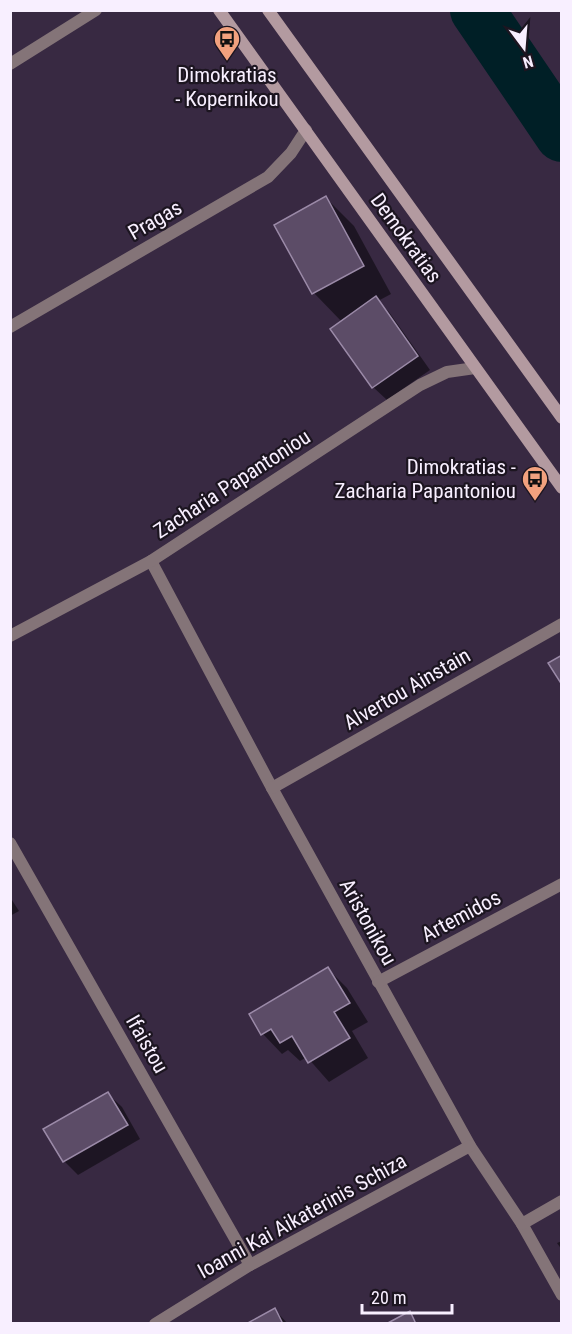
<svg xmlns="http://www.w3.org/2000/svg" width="572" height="1334" viewBox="0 0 572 1334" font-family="'Roboto Condensed',sans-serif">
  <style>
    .shadow { fill: #0007 }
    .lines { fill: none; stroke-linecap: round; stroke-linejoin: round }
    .river { stroke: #001f26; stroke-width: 54 }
    .building { fill: #5c4c67; stroke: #9b8aa8; stroke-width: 1.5 }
    .street { stroke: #847478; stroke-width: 12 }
    .secondary { stroke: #b39aa0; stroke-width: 12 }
    .labels { text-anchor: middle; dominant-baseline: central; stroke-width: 4.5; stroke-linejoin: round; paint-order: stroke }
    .poi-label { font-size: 21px; fill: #f8efff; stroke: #1c1520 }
    .street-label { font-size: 21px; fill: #f8efff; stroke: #1c1520 }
  </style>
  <rect width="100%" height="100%" fill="#382942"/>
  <g class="shadow">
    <polygon points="326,198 354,226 391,294 378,301 389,312 430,370 387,400 373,387 342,322 314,293 276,225"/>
    <polygon points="10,897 19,911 10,916"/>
    <polygon points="328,969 347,988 368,1022 352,1031 368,1058 329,1082 307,1057 300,1061 288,1050 282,1054 263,1034 251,1015"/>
    <polygon points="108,1094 122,1107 140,1139 78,1175 64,1161"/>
    <polygon points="562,1241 562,1250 557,1243"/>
    <polygon points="275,1310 288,1324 249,1324"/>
  </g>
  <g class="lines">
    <polyline class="river" points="477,10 562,135"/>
  </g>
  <g class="building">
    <polygon points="326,196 364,266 312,294 274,225"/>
    <polygon points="376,296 418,356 372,388 330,329"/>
    <polygon points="562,655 562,685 548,663"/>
    <polygon points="328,967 350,1003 334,1012 350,1038 308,1063 292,1036 280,1043 271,1029 261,1035 249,1014"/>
    <polygon points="108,1092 128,1125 63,1162 43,1129"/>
    <polygon points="275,1308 283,1324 246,1324"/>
    <polygon points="410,1311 416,1324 386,1324"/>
  </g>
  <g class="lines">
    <g class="street">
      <polyline points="10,64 96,10"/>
      <polyline points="10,327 268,177 291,153 306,130"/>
      <polyline points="151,561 272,788 470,1146 522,1224 562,1295"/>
      <polyline points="10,636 151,561 420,385 447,372 475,368"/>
      <polyline points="272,788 562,624"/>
      <polyline points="10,843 250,1265"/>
      <polyline points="378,982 562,884"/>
      <polyline points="522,1224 562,1201"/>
      <polyline points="155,1324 250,1265 470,1146"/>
    </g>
    <g class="secondary">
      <polyline points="219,10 562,488"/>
      <polyline points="268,10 562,418"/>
    </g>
  </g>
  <defs>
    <g id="bus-pin" transform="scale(1.35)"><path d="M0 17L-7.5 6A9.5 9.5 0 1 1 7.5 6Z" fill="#f2a17e" stroke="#1c1520"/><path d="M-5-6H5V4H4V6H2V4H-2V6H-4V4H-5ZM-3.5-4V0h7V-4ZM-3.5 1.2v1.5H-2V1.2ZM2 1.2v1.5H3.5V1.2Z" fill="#111"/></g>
  </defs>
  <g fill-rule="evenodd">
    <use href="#bus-pin" x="227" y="39"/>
    <use href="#bus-pin" x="535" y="479"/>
  </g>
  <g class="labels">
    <g class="poi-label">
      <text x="227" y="75">Dimokratias<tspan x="227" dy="24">- Kopernikou</tspan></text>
      <text x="516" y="467" text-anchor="end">Dimokratias -<tspan x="516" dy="24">Zacharia Papantoniou</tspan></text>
    </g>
    <g class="street-label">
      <text transform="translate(155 220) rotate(-30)">Pragas</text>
      <text transform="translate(406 238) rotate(54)">Demokratias</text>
      <text transform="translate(232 484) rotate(-33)">Zacharia Papantoniou</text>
      <text transform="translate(407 689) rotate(-30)">Alvertou Ainstain</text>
      <text transform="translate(461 916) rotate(-28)">Artemidos</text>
      <text transform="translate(368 922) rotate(61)">Aristonikou</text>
      <text transform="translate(147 1044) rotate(60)">Ifaistou</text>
      <text transform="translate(302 1216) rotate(-29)">Ioanni Kai Aikaterinis Schiza</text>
    </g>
  </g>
  <rect width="572" height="1334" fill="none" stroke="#f8efff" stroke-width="24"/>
  <g transform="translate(524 48) rotate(164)" stroke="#1c1520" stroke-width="4.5" paint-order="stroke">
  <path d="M0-4.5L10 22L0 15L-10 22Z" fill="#f8efff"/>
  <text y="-9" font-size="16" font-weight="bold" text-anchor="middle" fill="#f8efff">N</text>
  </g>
  <path d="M362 1304v9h90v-9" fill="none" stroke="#f8efff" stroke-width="3"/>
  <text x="371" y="1304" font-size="18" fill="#f8efff" stroke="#1c1520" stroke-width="4.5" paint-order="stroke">20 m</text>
</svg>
